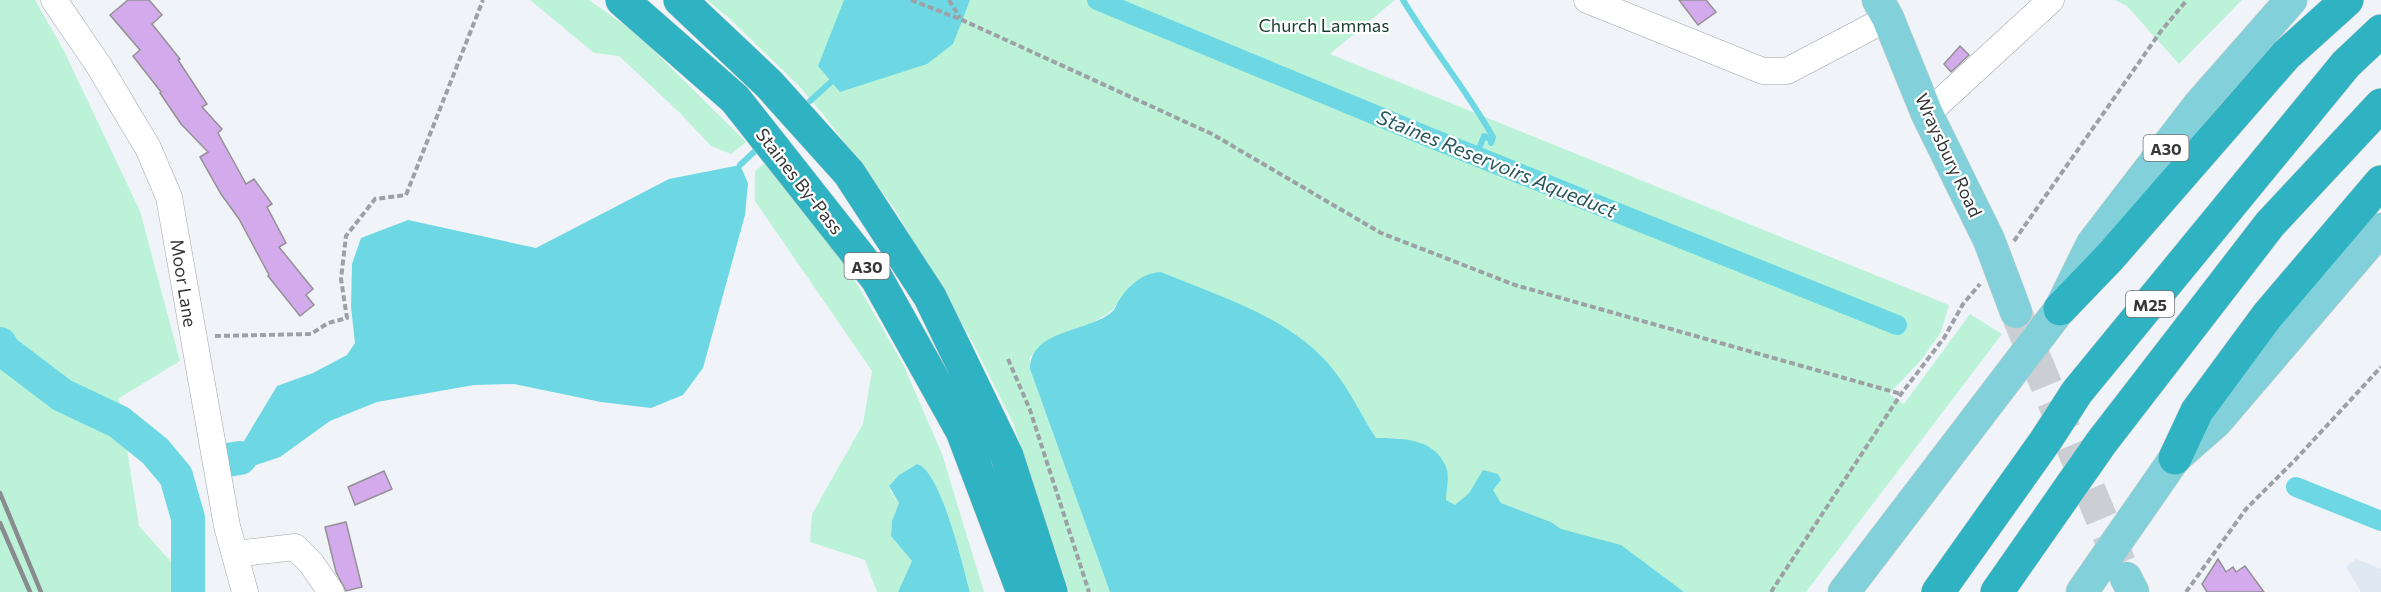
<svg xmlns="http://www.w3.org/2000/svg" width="2381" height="592" viewBox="0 0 2381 592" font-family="Commissioner,sans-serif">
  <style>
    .built { fill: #dfe9f3 }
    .green { fill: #bcf3d8 }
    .water { fill: #6dd8e3 }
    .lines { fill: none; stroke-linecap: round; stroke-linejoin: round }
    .stream { stroke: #6dd8e3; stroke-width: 6 }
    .canal { stroke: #6dd8e3; stroke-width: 20 }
    .river { stroke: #6dd8e3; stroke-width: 34 }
    .building { fill: #d3aaeb; stroke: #949195; stroke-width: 1.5 }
    .major-tunnel { stroke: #cbced2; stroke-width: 32; stroke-dasharray: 32 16; stroke-linecap: butt }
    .minor-casing { stroke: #9fa3a7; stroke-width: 27 }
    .major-casing { stroke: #cfcfcf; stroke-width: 33 }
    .highway-casing { stroke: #cfcfcf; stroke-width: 34 }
    .path { stroke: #9da0a4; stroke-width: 4; stroke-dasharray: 6 3; stroke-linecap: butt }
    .minor { stroke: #fff; stroke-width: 26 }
    .major { stroke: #82d1da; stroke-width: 32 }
    .highway { stroke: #2fb3c2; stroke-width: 33 }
    .rail { stroke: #898c8f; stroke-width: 4.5 }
    .labels { text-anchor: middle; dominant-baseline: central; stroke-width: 4.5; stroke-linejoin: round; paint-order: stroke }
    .shield { fill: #fff; stroke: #727274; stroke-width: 1.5 }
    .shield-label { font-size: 16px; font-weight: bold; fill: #353638 }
    .park-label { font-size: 18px; fill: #163c2c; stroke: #fff }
    .street-label { font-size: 18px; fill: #353638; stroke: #fff }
    .water-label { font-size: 20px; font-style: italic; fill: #28575c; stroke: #fff }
  </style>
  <rect width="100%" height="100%" fill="#f0f4f9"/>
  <polygon class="built" points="2356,559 2381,569 2381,592 2361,592 2346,567"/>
  <g class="green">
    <polygon points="0,0 35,0 63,49 140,211 180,361 119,398 139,526 198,592 0,592"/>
    <polygon points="530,0 589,0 637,34 746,142 731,154 711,146 680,113 619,56 594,53"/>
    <polygon points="707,0 1395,0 1330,54 1949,305 1941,332 1922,359 1889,394 1904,404 1970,314 2002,334 1806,592 1684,592 1561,529 1551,522 1501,503 1492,490 1498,474 1483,471 1469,493 1455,506 1445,500 1447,468 1399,438 1376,438 1335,372 1294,334 1254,311 1161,272 1119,300 1113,310 1091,324 1070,330 1030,357 1030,369 1110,592 1069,592 1013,423 972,341 894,208 823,114 799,86 728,17"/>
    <polygon points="2115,0 2242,0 2179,64 2127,6"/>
    <path d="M765,163L844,261L903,364L942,454L984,592H970C963,567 941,470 917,464L899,475L889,486L891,492L899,503L892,521L891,536L912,561L898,592H877L865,560L810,542L812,514L863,424L872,371L755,201V171Z"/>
  </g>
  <g class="water">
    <polygon points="844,0 970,0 953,44 927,64 840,92 818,66"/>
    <polygon points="740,165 748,183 745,215 703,368 683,395 651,408 601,402 514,384 474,385 377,402 330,421 280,457 247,468 240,458 241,446 277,386 313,373 347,355 355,343 351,307 352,264 361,238 408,220 536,248 669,179"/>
    <path d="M1161,272C1221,297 1294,318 1335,372C1351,392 1362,417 1376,438C1401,438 1435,438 1446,467C1450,476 1446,491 1446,500L1455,505L1469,493L1483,470L1498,474L1501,480L1493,490L1501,503L1551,522L1561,529L1621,545L1684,592H1110L1030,369C1031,328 1089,333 1113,311C1116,308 1117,302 1120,299C1130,284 1143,273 1161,272Z"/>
    <path d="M917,464C941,470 963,567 970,592H898L912,561L891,536L892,521L899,503L889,486L899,475Z"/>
  </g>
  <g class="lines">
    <g class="stream">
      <path d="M1403,0C1431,47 1466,89 1493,137L1491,143"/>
      <polyline points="810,101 831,82"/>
      <polyline points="1476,156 1484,136 1492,140"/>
      <polyline points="740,165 755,151"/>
    </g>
    <g class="canal">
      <polyline points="1097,0 1431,138 1897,325"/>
      <polyline points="2296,487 2381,521"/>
    </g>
    <g class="river">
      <polyline points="0,344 4,351 62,395 119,422 155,451 176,476 188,518 188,592"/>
      <polyline points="227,460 240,458"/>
    </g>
  </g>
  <g class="building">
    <polygon points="128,0 149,0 162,15 152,24 180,59 178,60 207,104 202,107 222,129 218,133 246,184 254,179 272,204 267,207 286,243 279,247 313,289 306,295 314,305 300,316 268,276 269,275 239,219 221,194 200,157 208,152 181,124 160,93 161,92 133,56 140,50 110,15"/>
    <polygon points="1679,0 1706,0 1716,12 1698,25"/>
    <polygon points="1960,46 1969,55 1951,72 1944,64"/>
    <polygon points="384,471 392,489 355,505 348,487"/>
    <polygon points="346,522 362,587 346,591 336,572 325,527"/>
    <polygon points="2218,559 2226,572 2233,567 2236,572 2245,566 2264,592 2207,592 2202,584"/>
  </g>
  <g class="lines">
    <polyline class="major-tunnel" points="2016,312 2122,568"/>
    <g class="minor-casing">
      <g id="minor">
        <polyline points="54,0 99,66 148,148 169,197 227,526 245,592"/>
        <polyline points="1587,0 1763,71 1787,71 1888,18"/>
        <polyline points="1927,114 2051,0"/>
        <polyline points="235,554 295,547 311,563 331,592"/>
      </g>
    </g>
    <g class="major-casing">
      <g id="major">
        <polyline points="1878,0 1888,18 1927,114 1989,240 2016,312"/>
        <polyline points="2126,578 2133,592"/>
        <polyline points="1844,592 2060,309 2092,244 2198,106 2291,0"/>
        <polyline points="2082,592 2175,458 2216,422 2381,229"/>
      </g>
    </g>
    <g class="highway-casing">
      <g id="highway">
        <polyline points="622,0 735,99 877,279 962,431 1023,592"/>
        <polyline points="680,0 769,84 849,173 930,297 1007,456 1051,592"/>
        <polyline points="2060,309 2110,257 2286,55 2347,0"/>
        <polyline points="2175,458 2197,411 2267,316 2381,182"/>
        <polyline points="1938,592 2046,440 2077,392 2346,64 2381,31"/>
        <polyline points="1997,592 2101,443 2270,224 2381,105"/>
      </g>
    </g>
    <g class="path">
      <polyline points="911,0 960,19 1212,134 1381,233 1515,285 1901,394"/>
      <polyline points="949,0 960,18"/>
      <polyline points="2014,241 2161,31 2187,0"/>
      <polyline points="215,336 311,334 328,323 347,318 341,279 346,236 375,199 406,195 483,0"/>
      <polyline points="1008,359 1030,410 1089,592"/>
      <polyline points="1771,592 1901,394 1944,338 1963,304 1980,284"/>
      <polyline points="2186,592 2246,509 2296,459 2381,367"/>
    </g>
    <use href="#minor" class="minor"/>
    <use href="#major" class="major"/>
    <use href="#highway" class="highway"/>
    <g class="rail">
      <polyline points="0,493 41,592"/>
      <polyline points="0,523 30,592"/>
    </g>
  </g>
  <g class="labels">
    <g class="shield">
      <rect x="2143.5" y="135" width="45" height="26" rx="4.5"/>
      <rect x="844.5" y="253" width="45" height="26" rx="4.5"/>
      <rect x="2126" y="291" width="48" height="26" rx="4.5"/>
    </g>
    <g class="shield-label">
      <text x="2166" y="148">A30</text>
      <text x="867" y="266">A30</text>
      <text x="2150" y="304">M25</text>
    </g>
    <g class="park-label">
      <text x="1324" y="25">Church Lammas</text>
    </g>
    <g class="street-label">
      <text transform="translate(1949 155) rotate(65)">Wraysbury Road</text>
      <text transform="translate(800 181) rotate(52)">Staines By-Pass</text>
      <text transform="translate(184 283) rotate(81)">Moor Lane</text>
    </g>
    <g class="water-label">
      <text transform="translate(1497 163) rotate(22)">Staines Reservoirs Aqueduct</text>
    </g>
  </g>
</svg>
